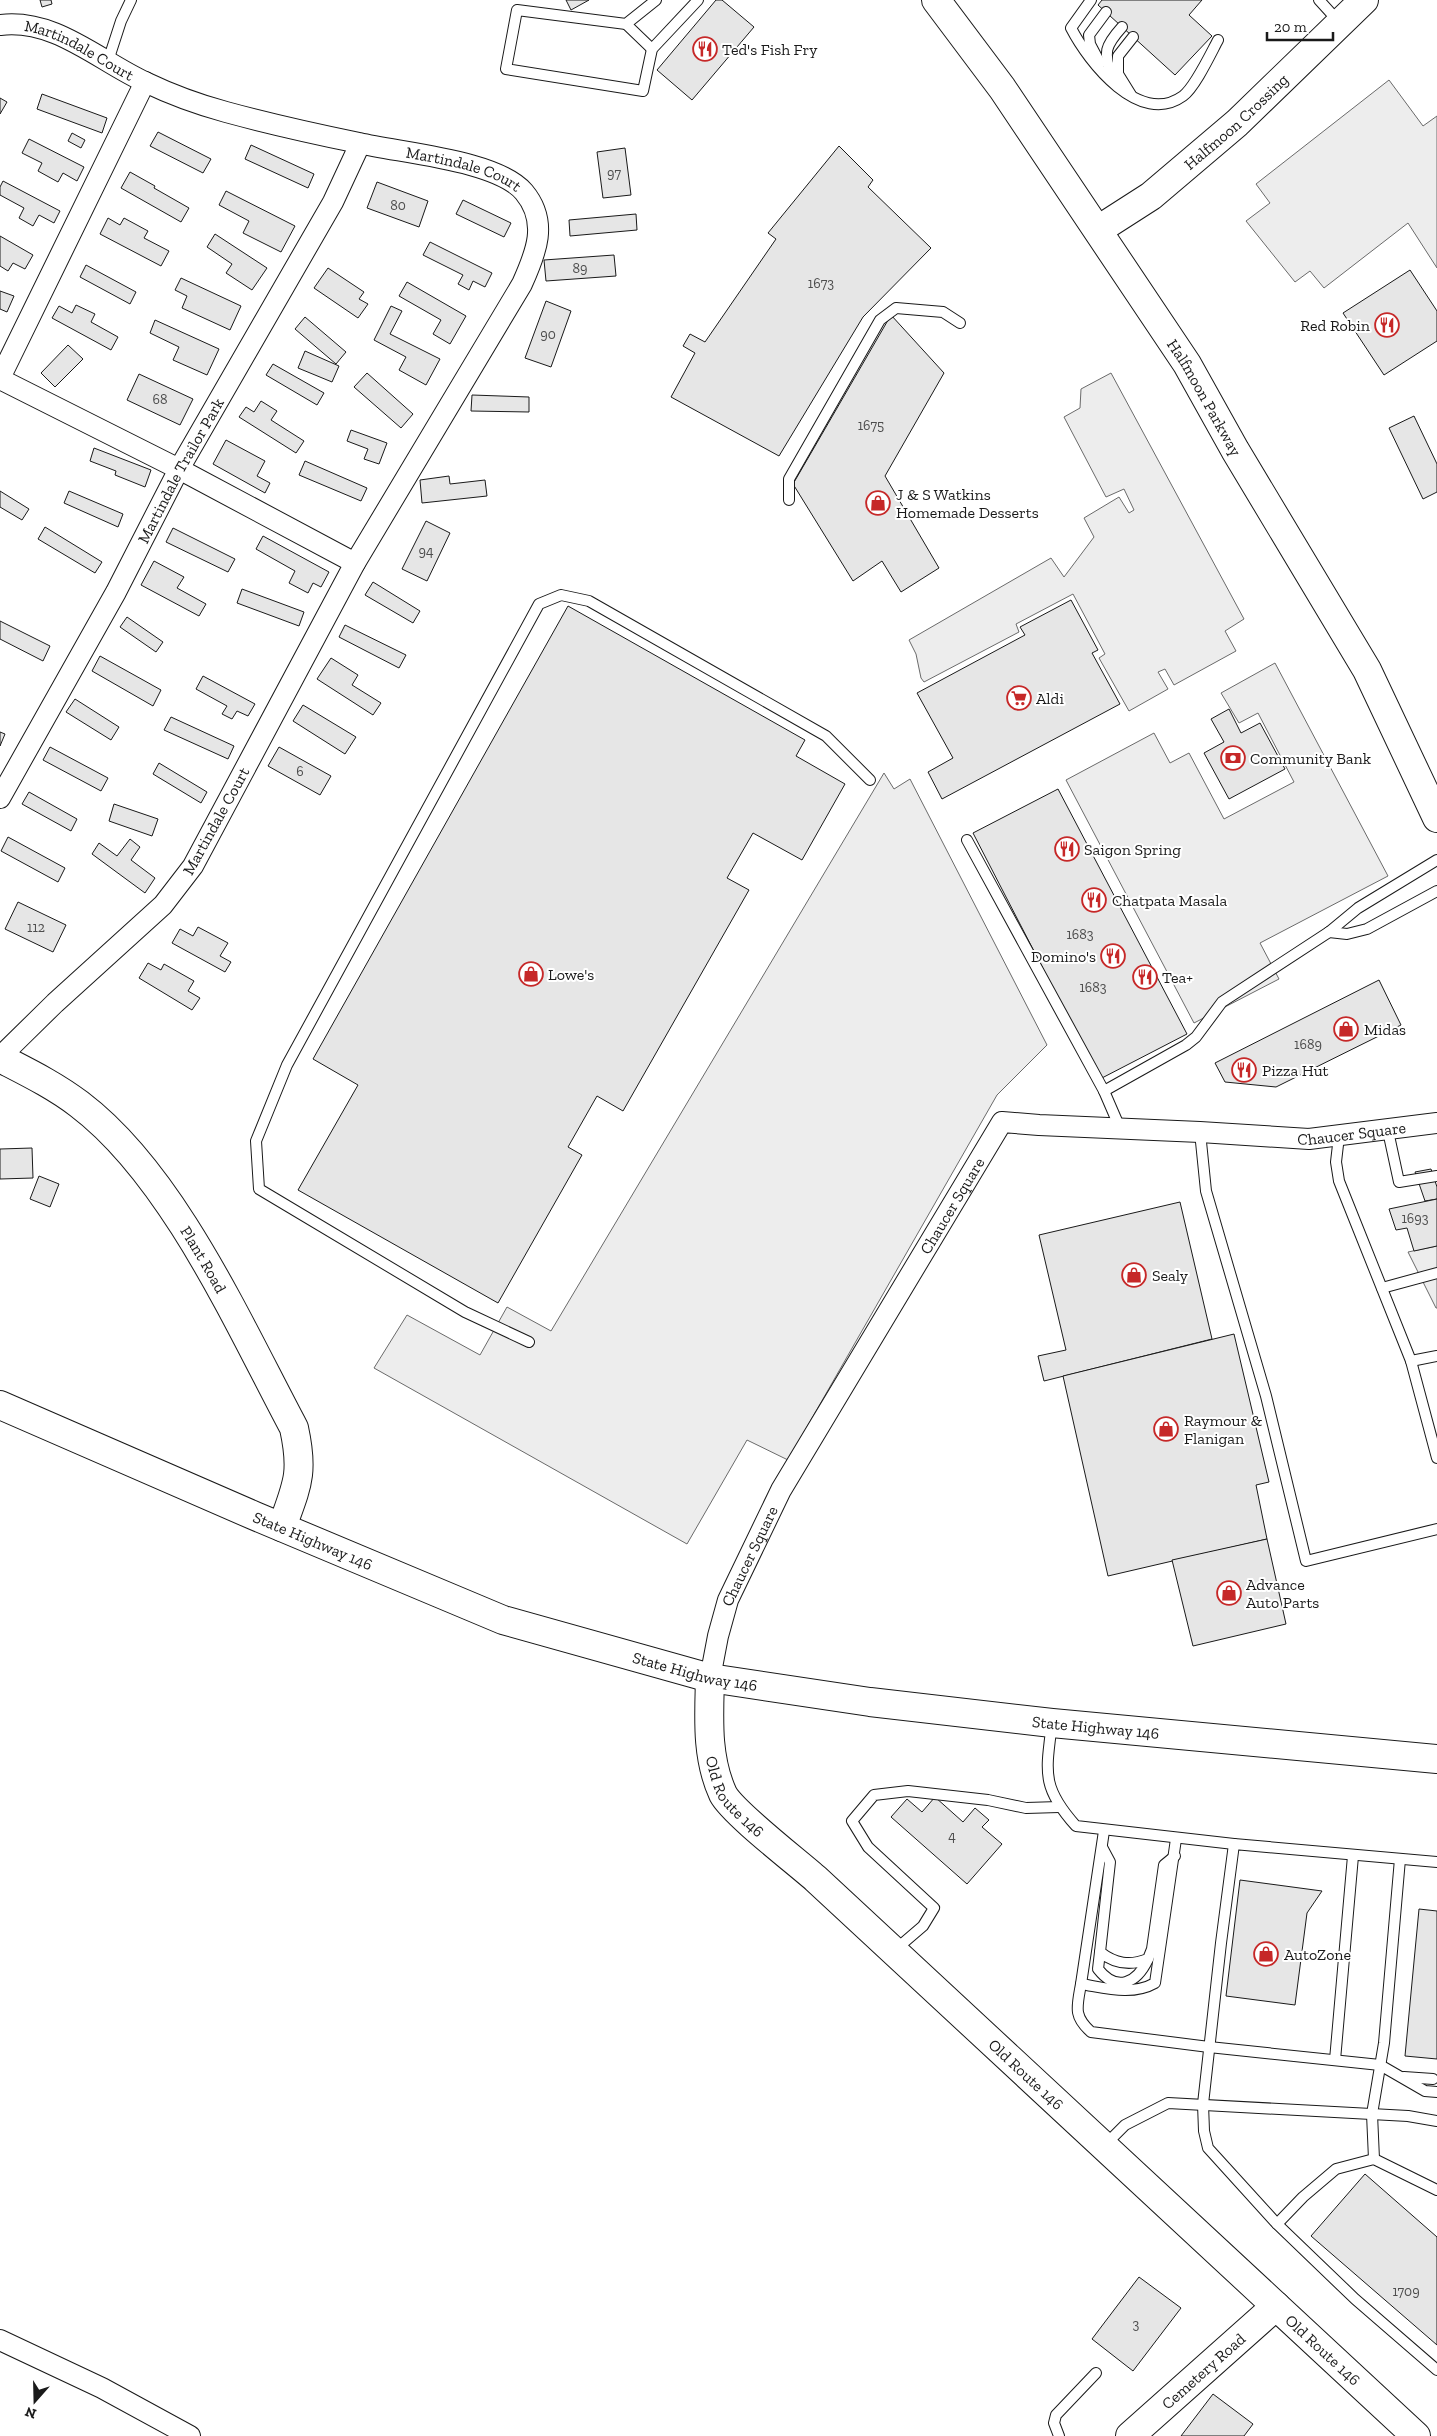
<svg xmlns="http://www.w3.org/2000/svg" width="1437" height="2436" viewBox="0 0 1437 2436" font-family="'Zilla Slab',serif">
  <style>
    .parking { fill: #ededed; stroke: #6a6a6a }
    .building { fill: #e6e6e6; stroke: #1a1a1a }
    .lines { fill: none; stroke-linecap: round; stroke-linejoin: round }
    .lane-casing { stroke: #1a1a1a; stroke-width: 12 }
    .street-casing { stroke: #1a1a1a; stroke-width: 22 }
    .secondary-casing { stroke: #1a1a1a; stroke-width: 30 }
    .primary-casing { stroke: #1a1a1a; stroke-width: 30 }
    .lane { stroke: #fff; stroke-width: 10 }
    .street { stroke: #fff; stroke-width: 20 }
    .secondary { stroke: #fff; stroke-width: 28 }
    .primary { stroke: #fff; stroke-width: 28 }
    .labels { text-anchor: middle; dominant-baseline: central; stroke-width: 4; stroke-linejoin: round; paint-order: stroke }
    .number-label { font-size: 14px; fill: #4d4d4d }
    .poi-label { font-size: 16px; fill: #1a1a1a; stroke: #fff; text-anchor: start }
    .street-label { font-size: 16px; fill: #1a1a1a; stroke: #fff }
  </style>
  <rect width="100%" height="100%" fill="#fff"/>
  <g class="parking">
    <polygon points="1389,80 1423,126 1437,116 1437,268 1408,223 1324,288 1310,271 1295,282 1246,221 1270,203 1256,184"/>
    <polygon points="1111,373 1244,619 1225,631 1236,651 1174,685 1165,669 1158,672 1168,689 1129,711 1099,658 1105,654 1073,594 1016,624 1019,632 924,682 921,678 916,654 909,640 1051,558 1064,577 1094,537 1084,518 1119,497 1129,513 1134,510 1124,489 1106,497 1064,417 1080,408 1081,389"/>
    <polygon points="1275,663 1388,876 1260,943 1279,979 1194,1023 1066,780 1154,733 1170,763 1189,753 1224,819 1294,782 1258,713 1239,723 1221,693"/>
    <polygon points="884,773 894,789 910,779 1047,1045 997,1095 788,1460 747,1440 687,1544 374,1368 407,1315 480,1355 507,1307 551,1331"/>
    <polygon points="1437,1246 1437,1308 1436,1308 1408,1252"/>
  </g>
  <g class="building">
    <polygon points="40,0 51,0 52,4 42,7"/>
    <polygon points="566,0 589,0 571,10"/>
    <polygon points="716,0 722,0 754,27 692,100 657,70"/>
    <polygon points="1102,0 1202,0 1189,15 1212,36 1175,75 1098,5"/>
    <polygon points="42,94 107,118 102,133 37,109"/>
    <polygon points="0,98 7,102 0,114"/>
    <polygon points="158,132 211,159 203,173 150,146"/>
    <polygon points="72,133 85,140 81,148 68,141"/>
    <polygon points="29,139 84,167 77,181 63,173 58,182 38,171 42,163 22,153"/>
    <polygon points="251,145 314,174 308,188 245,159"/>
    <polygon points="839,146 873,180 868,187 931,248 863,317 779,456 671,397 695,353 683,346 690,334 705,342 776,239 768,233"/>
    <polygon points="625,148 631,195 603,198 597,152"/>
    <polygon points="130,172 155,186 154,188 189,208 181,222 121,188"/>
    <polygon points="3,181 60,211 54,223 39,215 33,226 19,218 24,208 0,195 0,187"/>
    <polygon points="377,182 428,201 419,227 367,208"/>
    <polygon points="226,191 295,226 281,252 243,233 249,221 219,205"/>
    <polygon points="463,200 511,223 504,237 456,214"/>
    <polygon points="636,214 637,230 570,236 569,220"/>
    <polygon points="108,218 120,225 124,218 148,231 144,238 169,251 161,266 100,234"/>
    <polygon points="215,234 267,268 252,290 226,273 232,264 207,247"/>
    <polygon points="0,236 33,255 25,269 13,263 8,271 0,266"/>
    <polygon points="430,242 492,273 485,287 473,281 469,290 458,284 463,275 423,255"/>
    <polygon points="614,255 616,276 546,281 544,260"/>
    <polygon points="86,265 136,292 130,304 80,277"/>
    <polygon points="328,268 364,292 359,299 368,304 358,318 314,288"/>
    <polygon points="1410,270 1437,311 1437,341 1384,375 1343,313"/>
    <polygon points="181,278 241,306 230,330 182,308 187,296 175,290"/>
    <polygon points="407,282 466,316 450,344 433,334 441,320 399,296"/>
    <polygon points="0,291 14,296 7,312 0,309"/>
    <polygon points="546,301 571,311 551,367 525,358"/>
    <polygon points="76,305 95,314 91,322 118,337 111,350 52,318 59,306 72,313"/>
    <polygon points="391,306 402,311 390,334 440,359 426,385 399,370 406,357 374,340"/>
    <polygon points="891,315 944,373 885,476 939,568 901,592 882,561 853,581 793,484"/>
    <polygon points="305,317 346,352 336,364 295,329"/>
    <polygon points="155,320 219,349 207,375 173,360 179,347 150,333"/>
    <polygon points="68,345 83,359 55,387 41,373"/>
    <polygon points="305,351 339,366 332,382 298,368"/>
    <polygon points="273,364 324,393 317,405 266,375"/>
    <polygon points="367,373 413,414 401,428 354,387"/>
    <polygon points="139,374 193,399 180,425 127,400"/>
    <polygon points="472,395 529,397 529,412 471,411"/>
    <polygon points="261,401 277,411 271,420 304,441 296,453 239,417 246,407 254,412"/>
    <polygon points="1414,416 1437,464 1437,492 1423,499 1389,428"/>
    <polygon points="351,430 387,443 379,464 364,459 368,449 347,441"/>
    <polygon points="226,440 265,461 257,476 270,483 265,493 213,464"/>
    <polygon points="94,448 151,470 145,487 115,475 116,471 90,461"/>
    <polygon points="305,461 367,488 361,501 299,475"/>
    <polygon points="449,476 450,484 485,480 487,496 422,503 420,480"/>
    <polygon points="0,491 29,509 22,520 0,507"/>
    <polygon points="69,491 123,514 118,527 64,503"/>
    <polygon points="426,521 450,533 427,581 402,569"/>
    <polygon points="45,527 102,562 95,573 38,539"/>
    <polygon points="173,528 235,559 228,572 166,542"/>
    <polygon points="263,536 329,572 321,587 313,583 308,593 289,583 295,571 256,549"/>
    <polygon points="154,561 184,577 177,588 206,604 199,616 141,585"/>
    <polygon points="373,582 420,611 413,623 365,595"/>
    <polygon points="242,589 304,612 299,626 237,603"/>
    <polygon points="1071,600 1098,650 1092,653 1120,704 942,799 928,772 953,758 917,693 1025,635 1020,627"/>
    <polygon points="568,606 805,740 796,756 845,784 802,860 753,833 727,878 749,890 623,1111 597,1096 568,1147 582,1155 498,1303 298,1190 358,1085 313,1059"/>
    <polygon points="127,617 163,642 156,652 120,627"/>
    <polygon points="0,621 50,646 43,661 0,639"/>
    <polygon points="345,625 406,655 399,668 339,637"/>
    <polygon points="100,656 161,690 153,706 92,671"/>
    <polygon points="331,658 358,675 352,685 381,703 373,715 317,679"/>
    <polygon points="203,676 255,704 248,716 237,711 232,719 222,714 227,706 196,689"/>
    <polygon points="75,699 119,727 111,740 66,712"/>
    <polygon points="303,705 356,737 345,754 293,721"/>
    <polygon points="1229,709 1241,733 1260,723 1285,769 1229,799 1204,753 1224,742 1211,719"/>
    <polygon points="171,717 234,746 228,759 164,730"/>
    <polygon points="0,732 5,734 0,746"/>
    <polygon points="50,747 108,778 101,791 43,760"/>
    <polygon points="279,747 331,776 320,795 268,766"/>
    <polygon points="159,763 207,792 201,803 153,774"/>
    <polygon points="1058,789 1187,1034 1100,1079 973,833"/>
    <polygon points="29,792 77,819 71,831 22,804"/>
    <polygon points="114,804 158,819 152,836 109,821"/>
    <polygon points="8,837 65,868 58,882 1,851"/>
    <polygon points="130,839 140,847 131,860 155,878 145,893 92,854 99,843 117,856"/>
    <polygon points="18,902 66,925 53,952 5,929"/>
    <polygon points="198,927 228,943 220,956 231,962 225,972 172,943 180,929 193,936"/>
    <polygon points="148,963 161,970 164,964 194,981 188,991 200,998 192,1010 139,978"/>
    <polygon points="1379,980 1401,1025 1276,1087 1225,1082 1215,1063"/>
    <polygon points="32,1148 33,1178 0,1179 0,1149"/>
    <polygon points="1431,1169 1437,1187 1437,1199 1425,1201 1415,1172"/>
    <polygon points="39,1176 59,1184 50,1207 30,1199"/>
    <polygon points="1437,1199 1437,1246 1414,1251 1407,1228 1396,1230 1389,1209"/>
    <polygon points="1180,1202 1212,1339 1044,1381 1038,1356 1066,1350 1039,1235"/>
    <polygon points="1234,1334 1269,1482 1256,1485 1267,1539 1108,1576 1063,1376"/>
    <polygon points="1267,1539 1286,1624 1193,1646 1172,1560"/>
    <polygon points="935,1797 963,1822 975,1808 989,1820 982,1827 1002,1844 967,1884 891,1817 907,1799 922,1812"/>
    <polygon points="1240,1880 1322,1891 1307,1913 1295,2005 1226,1996"/>
    <polygon points="1419,1909 1437,1911 1437,2059 1405,2056"/>
    <polygon points="1365,2174 1437,2237 1437,2345 1311,2236"/>
    <polygon points="1139,2277 1181,2308 1133,2371 1092,2339"/>
    <polygon points="1213,2394 1253,2424 1244,2436 1181,2436"/>
  </g>
  <g class="lines">
    <g class="lane-casing">
      <g id="lane">
        <polyline points="656,0 626,24 517,10 506,69 643,91 652,49 698,0"/>
        <path d="M1091,0L1071,28C1089,63 1140,127 1183,96C1195,87 1210,55 1218,40"/>
        <polyline points="1319,0 1339,22"/>
        <polyline points="626,24 652,49"/>
        <polyline points="108,61 121,21 131,0"/>
        <polyline points="1100,63 1090,44 1089,35 1106,12"/>
        <path d="M1112,77C1103,52 1105,46 1122,27"/>
        <polyline points="1131,95 1118,74 1118,56 1133,37"/>
        <polyline points="789,500 789,479 880,320 896,308 943,312 960,323"/>
        <polyline points="967,840 1104,1091 1120,1128"/>
        <polyline points="1329,932 1347,934 1367,929 1437,891"/>
        <polyline points="1104,1091 1186,1045 1196,1037 1222,1002 1329,932 1358,908 1437,860"/>
        <polyline points="1388,1131 1399,1182 1437,1176"/>
        <polyline points="1200,1132 1206,1191 1266,1396 1306,1561 1437,1529"/>
        <polyline points="1339,1136 1336,1162 1339,1181 1411,1361 1437,1356"/>
        <polyline points="1382,1288 1437,1273"/>
        <polyline points="529,1342 465,1312 259,1189 256,1141 287,1065 539,604 561,595 589,601 826,736 870,780"/>
        <polyline points="1411,1361 1437,1458"/>
        <path d="M1052,1723C1046,1772 1041,1787 1076,1826L1234,1844"/>
        <path d="M1104,1831L1081,1984C1106,1988 1132,1996 1155,1983L1176,1839"/>
        <path d="M1102,1847L1110,1862L1100,1952C1115,1964 1130,1966 1148,1959L1152,1949L1164,1865L1175,1856"/>
        <polyline points="1437,1862 1234,1844 1221,1943 1203,2104 1204,2131 1208,2148 1277,2224 1355,2299 1437,2370"/>
        <polyline points="895,1950 923,1926 934,1908 868,1847 852,1821 874,1795 908,1791 988,1800 1026,1808 1059,1807"/>
        <path d="M1100,1952L1098,1969C1117,1993 1137,1983 1148,1959"/>
        <path d="M1081,1984C1077,2007 1073,2016 1091,2032L1209,2047L1380,2065L1425,2091L1437,2092"/>
        <polyline points="1335,2060 1353,1856"/>
        <polyline points="1404,2077 1433,2079"/>
        <polyline points="1105,2145 1125,2125 1168,2103 1408,2116 1437,2121"/>
        <polyline points="1374,2159 1372,2114 1384,2043 1400,1859"/>
        <polyline points="1277,2224 1303,2197 1336,2169 1374,2159 1437,2190"/>
        <polyline points="1059,2436 1054,2423 1056,2415 1096,2373"/>
      </g>
    </g>
    <g class="street-casing">
      <g id="street">
        <path id="s1" d="M0,25C55,18 99,61 145,82C170,94 200,105 226,112C270,124 315,134 359,143C400,153 497,160 524,192C549,222 536,253 522,284L355,563L193,866L163,905L55,1003L0,1057"/>
        <polyline points="0,378 145,82"/>
        <polyline points="0,379 179,469 355,563"/>
        <path id="s2" d="M0,798L116,592L179,469L333,202L360,144"/>
        <path id="s3" d="M710,1678L718,1636L728,1600L781,1490L1002,1122L1039,1125L1200,1132L1309,1139L1437,1123"/>
        <polyline points="0,2340 102,2388 190,2436"/>
      </g>
    </g>
    <g class="secondary-casing">
      <g id="secondary">
        <path id="s4" d="M1098,230L1151,196L1237,123L1364,0"/>
        <path id="s5" d="M0,1058C27,1072 54,1085 79,1104C173,1175 239,1325 294,1428C304,1474 297,1485 282,1527"/>
        <path id="s6" d="M710,1678C709,1717 706,1757 723,1794C733,1813 797,1862 816,1879L1416,2436"/>
        <path id="s7" d="M1130,2436L1276,2306"/>
      </g>
    </g>
    <g class="primary-casing">
      <g id="primary">
        <path id="s8" d="M936,0L1002,88L1187,364L1235,450L1367,670L1437,818"/>
        <path id="s9" d="M0,1405L255,1516L503,1620L710,1678L870,1702L1052,1723L1437,1759"/>
      </g>
    </g>
    <use href="#lane" class="lane"/>
    <use href="#street" class="street"/>
    <use href="#secondary" class="secondary"/>
    <use href="#primary" class="primary"/>
  </g>
  <defs>
    <g id="restaurant-ring" transform="scale(1.25)"><circle r="9.5" fill="#fff" stroke="#c62828" stroke-width="1.5"/><path d="M-5-6h1v4h1v-4h1v4h1v-4h1v5L-1.5 .5V6h-2V.5L-5-1ZM5-6V6H3V1.5H1.5Q1.5-4 5-6Z" fill="#c62828"/></g>
    <g id="shop-ring" transform="scale(1.25)"><circle r="9.5" fill="#fff" stroke="#c62828" stroke-width="1.5"/><path d="M-5-2.5h2.3a2.7 3.5 0 0 1 5.4 0H5L5.5 6h-11ZM-1.5-2.5h3a1.5 2.3 0 0 0-3 0Z" fill="#c62828"/></g>
    <g id="supermarket-ring" transform="scale(1.25)"><circle r="9.5" fill="#fff" stroke="#c62828" stroke-width="1.5"/><path d="M-6-5.5h2.5l.6 2H6L4.5 2H-2.5L-4.4-4H-6ZM-1.5 3.2a1.3 1.3 0 1 0 .1 0ZM3 3.2a1.3 1.3 0 1 0 .1 0Z" fill="#c62828"/></g>
    <g id="bank-ring" transform="scale(1.25)"><circle r="9.5" fill="#fff" stroke="#c62828" stroke-width="1.5"/><path d="M-6-4H6V4H-6ZM0-2.3a2.3 2.3 0 1 0 0 4.6a2.3 2.3 0 1 0 0-4.6Z" fill="#c62828"/></g>
  </defs>
  <g fill-rule="evenodd">
    <use href="#restaurant-ring" x="705" y="49"/>
    <use href="#restaurant-ring" x="1387" y="325"/>
    <use href="#shop-ring" x="878" y="503"/>
    <use href="#supermarket-ring" x="1019" y="698"/>
    <use href="#bank-ring" x="1233" y="758"/>
    <use href="#restaurant-ring" x="1067" y="849"/>
    <use href="#restaurant-ring" x="1094" y="900"/>
    <use href="#restaurant-ring" x="1113" y="956"/>
    <use href="#shop-ring" x="531" y="974"/>
    <use href="#restaurant-ring" x="1145" y="977"/>
    <use href="#shop-ring" x="1346" y="1029"/>
    <use href="#restaurant-ring" x="1244" y="1070"/>
    <use href="#shop-ring" x="1134" y="1275"/>
    <use href="#shop-ring" x="1166" y="1429"/>
    <use href="#shop-ring" x="1229" y="1593"/>
    <use href="#shop-ring" x="1266" y="1954"/>
  </g>
  <g class="labels">
    <g class="number-label">
      <text x="614" y="173">97</text>
      <text x="398" y="205">80</text>
      <text x="580" y="268">89</text>
      <text x="821" y="283">1673</text>
      <text x="548" y="334">90</text>
      <text x="160" y="399">68</text>
      <text x="871" y="425">1675</text>
      <text x="426" y="551">94</text>
      <text x="300" y="771">6</text>
      <text x="36" y="927">112</text>
      <text x="1080" y="934">1683</text>
      <text x="1093" y="987">1683</text>
      <text x="1308" y="1044">1689</text>
      <text x="1415" y="1218">1693</text>
      <text x="952" y="1836">4</text>
      <text x="1406" y="2291">1709</text>
      <text x="1136" y="2324">3</text>
    </g>
    <g class="poi-label">
      <text x="722" y="49">Ted's Fish Fry</text>
      <text x="1370" y="325" text-anchor="end">Red Robin</text>
      <text x="896" y="494">J &amp; S Watkins<tspan x="896" dy="18">Homemade Desserts</tspan></text>
      <text x="1036" y="698">Aldi</text>
      <text x="1250" y="758">Community Bank</text>
      <text x="1084" y="849">Saigon Spring</text>
      <text x="1112" y="900">Chatpata Masala</text>
      <text x="1096" y="956" text-anchor="end">Domino's</text>
      <text x="548" y="974">Lowe's</text>
      <text x="1162" y="977">Tea+</text>
      <text x="1364" y="1029">Midas</text>
      <text x="1262" y="1070">Pizza Hut</text>
      <text x="1152" y="1275">Sealy</text>
      <text x="1184" y="1420">Raymour &amp;<tspan x="1184" dy="18">Flanigan</tspan></text>
      <text x="1246" y="1584">Advance<tspan x="1246" dy="18">Auto Parts</tspan></text>
      <text x="1284" y="1954">AutoZone</text>
    </g>
    <g class="street-label">
      <text stroke="none"><textPath href="#s1" startOffset="85">Martindale Court</textPath></text>
      <text stroke="none"><textPath href="#s4" startOffset="176">Halfmoon Crossing</textPath></text>
      <text stroke="none"><textPath href="#s1" startOffset="490">Martindale Court</textPath></text>
      <text stroke="none"><textPath href="#s8" startOffset="480">Halfmoon Parkway</textPath></text>
      <text stroke="none"><textPath href="#s2" startOffset="374">Martindale Trailor Park</textPath></text>
      <text transform="translate(216 821) rotate(-61)">Martindale Court</text>
      <text stroke="none"><textPath href="#s3" startOffset="982">Chaucer Square</textPath></text>
      <text stroke="none"><textPath href="#s3" startOffset="534">Chaucer Square</textPath></text>
      <text stroke="none"><textPath href="#s5" startOffset="292">Plant Road</textPath></text>
      <text stroke="none"><textPath href="#s9" startOffset="341">State Highway 146</textPath></text>
      <text stroke="none"><textPath href="#s3" startOffset="129">Chaucer Square</textPath></text>
      <text stroke="none"><textPath href="#s9" startOffset="746">State Highway 146</textPath></text>
      <text stroke="none"><textPath href="#s9" startOffset="1151">State Highway 146</textPath></text>
      <text stroke="none"><textPath href="#s6" startOffset="126">Old Route 146</textPath></text>
      <text stroke="none"><textPath href="#s6" startOffset="531">Old Route 146</textPath></text>
      <text stroke="none"><textPath href="#s6" startOffset="936">Old Route 146</textPath></text>
      <text stroke="none"><textPath href="#s7" startOffset="98">Cemetery Road</textPath></text>
    </g>
  </g>
  <g transform="translate(35 2401) rotate(200)" stroke="#ffffff" stroke-width="4" paint-order="stroke">
  <path d="M0-4L9 19L0 12L-9 19Z" fill="#1a1a1a"/>
  <text y="-8" font-size="14" font-weight="bold" text-anchor="middle" fill="#1a1a1a">N</text>
  </g>
  <path d="M1267 32v8h66v-8" fill="none" stroke="#1a1a1a" stroke-width="2.5"/>
  <text x="1274" y="32" font-size="15" fill="#1a1a1a" stroke="#ffffff" stroke-width="4" paint-order="stroke">20 m</text>
</svg>
